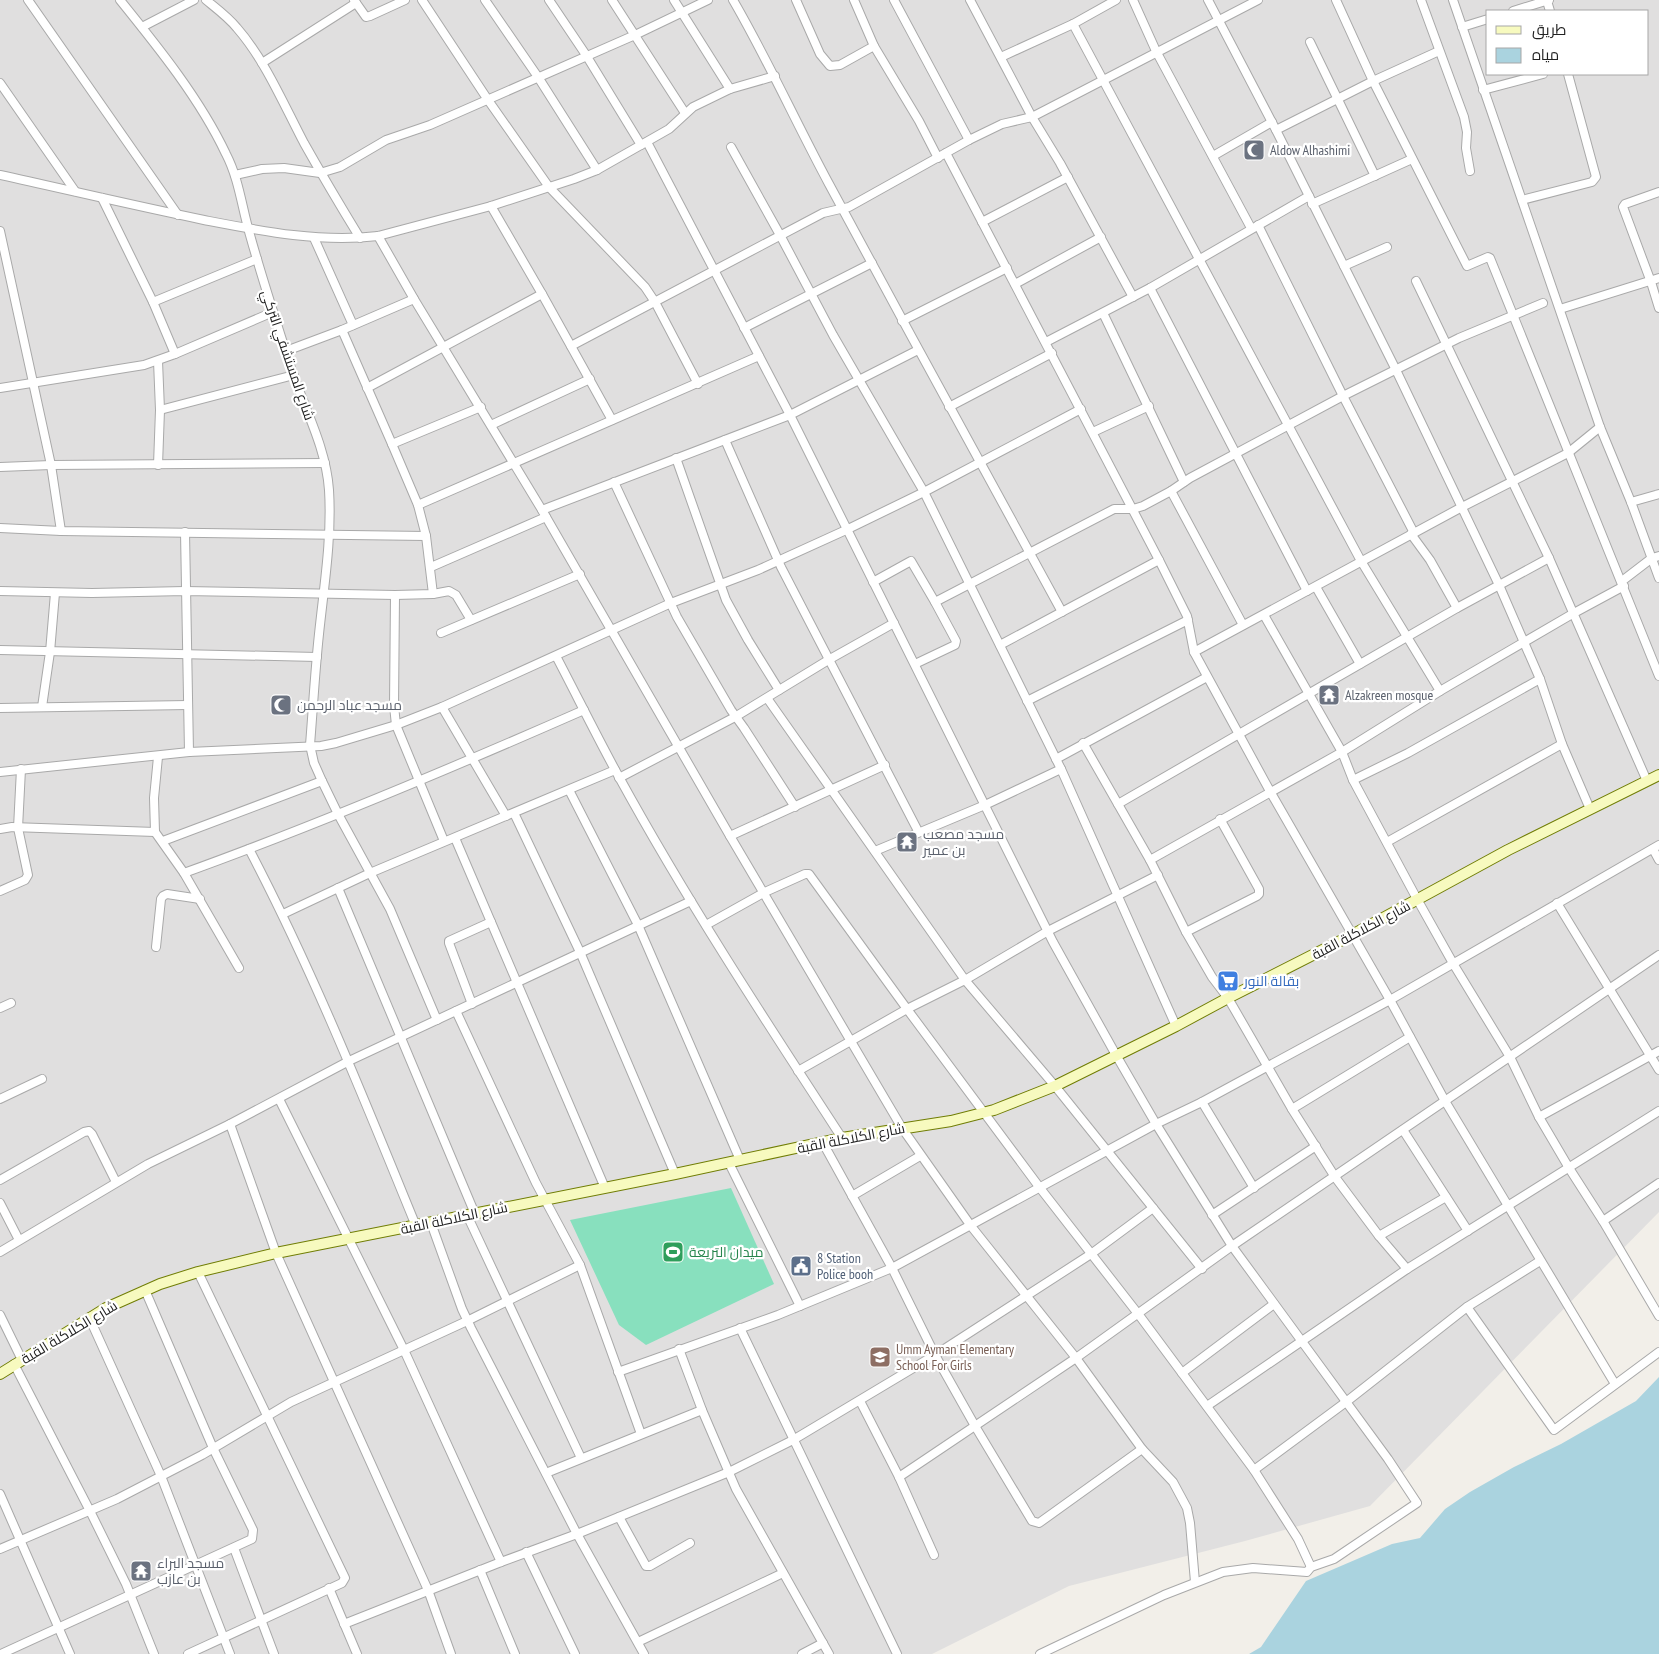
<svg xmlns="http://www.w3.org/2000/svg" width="1659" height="1654" viewBox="0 0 1659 1654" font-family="'PT Sans Narrow',Cairo,sans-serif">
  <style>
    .residential { fill: #e0dfdf; fill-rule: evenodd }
    .pitch { fill: #88e0be }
    .water { fill: #aad3df }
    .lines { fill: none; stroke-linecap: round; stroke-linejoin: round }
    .street-casing { stroke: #a9a9a9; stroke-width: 10 }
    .secondary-casing { stroke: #707d05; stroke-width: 12 }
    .street { stroke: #fff; stroke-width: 8 }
    .secondary { stroke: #f7fabf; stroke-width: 10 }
    .labels { text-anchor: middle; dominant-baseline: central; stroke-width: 4.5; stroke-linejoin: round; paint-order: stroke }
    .worship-label { font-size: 14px; fill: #5b616d; stroke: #fff; text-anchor: start }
    .street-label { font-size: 14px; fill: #222; stroke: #fff }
    .shop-label { font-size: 14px; fill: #366cbe; stroke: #fff; text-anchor: start }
    .leisure-label { font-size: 14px; fill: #27864d; stroke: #fff; text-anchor: start }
    .service-label { font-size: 14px; fill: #4e5e75; stroke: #fff; text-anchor: start }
    .education-label { font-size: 14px; fill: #785e54; stroke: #fff; text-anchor: start }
  </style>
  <rect width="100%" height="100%" fill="#f2efe9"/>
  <path class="residential" d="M0,0H1659V1212L1370,1506L1245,1541L1069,1586L932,1654H0ZM1488,11H1648V74H1488Z"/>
  <polygon class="pitch" points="731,1188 774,1284 646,1345 619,1325 570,1220"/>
  <polygon class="water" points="1659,1377 1659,1654 1249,1654 1261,1647 1306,1581 1392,1544 1420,1538 1445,1509 1470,1492 1514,1467 1561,1444 1636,1401"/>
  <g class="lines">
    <g class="street-casing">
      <g id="street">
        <polyline points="28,0 178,215"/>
        <path d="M120,0C158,47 200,99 226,154C239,179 242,208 250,235C262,278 276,321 290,365C303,406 326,446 329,490C332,538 324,586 319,634C315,671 313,708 310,745L314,763L322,781L338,814L390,909L437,1020"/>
        <path d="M206,0C217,9 228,17 237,28C265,60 284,105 304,143C322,175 341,207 360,238"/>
        <polyline points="354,0 366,17 370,16 405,0"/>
        <polyline points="422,0 488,100 549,187 645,287 655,302 698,384"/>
        <polyline points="485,0 538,77 597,170"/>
        <polyline points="549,0 586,55 641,145"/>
        <polyline points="612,0 685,113"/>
        <polyline points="674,0 730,89"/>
        <path d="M733,0C768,60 796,123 829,184C906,327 984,470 1062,612"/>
        <polyline points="796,0 820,54 830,66 840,65 874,46"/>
        <polyline points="854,0 874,46 919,121 938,158"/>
        <polyline points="894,0 969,140"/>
        <polyline points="970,0 1032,117 1060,163 1133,297"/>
        <polyline points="1133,0 1156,51 1251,228"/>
        <polyline points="1208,0 1276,130 1396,370 1499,585 1540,679 1562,744 1590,809"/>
        <polyline points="1336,0 1373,81 1466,264 1467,266 1488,257 1490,258 1659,676"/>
        <polyline points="1421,0 1464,117 1467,132 1466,148 1470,171"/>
        <polyline points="1453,0 1600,427 1631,502 1659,578"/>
        <polyline points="1547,1 1550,11"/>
        <polyline points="1513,11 1549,0"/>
        <polyline points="1073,24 1361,561 1440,691"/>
        <polyline points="142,27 194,0"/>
        <polyline points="1462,27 1488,19"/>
        <polyline points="1310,42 1375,176"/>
        <polyline points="1001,57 1073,24 1116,0"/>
        <polyline points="262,63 356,3"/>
        <polyline points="0,83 75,191"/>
        <polyline points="1483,90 1543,74"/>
        <polyline points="1276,130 1373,81 1439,51"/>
        <polyline points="647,142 790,415 1053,942 1116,1055 1156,1124 1232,1246 1388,1459 1417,1503 1334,1559 1311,1567 1307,1572 1253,1568 1223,1572 1164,1595 1040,1654"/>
        <polyline points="731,147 780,235 833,335 924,492 1061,769 1176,1026"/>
        <polyline points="946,153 1159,560 1187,616 1194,652 1271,793 1390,1000 1445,1101 1615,1384"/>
        <polyline points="1213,156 1272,122"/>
        <path d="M0,175C68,190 136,206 204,220C261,231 320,243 378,236L491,206L574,179L597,170L669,129L693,107L730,89L775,76"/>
        <polyline points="235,175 262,169 284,168 320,173 340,167 386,140 430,125 635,35 708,0"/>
        <polyline points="1659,192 1625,204 1623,207 1651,282 1659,308"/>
        <polyline points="102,198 153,302 175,354"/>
        <polyline points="1522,200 1592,182 1596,177 1568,74"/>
        <polyline points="1312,204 1412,159"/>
        <polyline points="491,206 542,294 612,420"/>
        <polyline points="982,222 1068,177"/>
        <polyline points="1258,225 1343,396 1414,533"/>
        <polyline points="0,231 51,465 61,531"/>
        <polyline points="378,236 414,299 542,510 730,836 902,1128 971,1226 1076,1358 1142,1449 1173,1482 1187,1508 1190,1523 1195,1582"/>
        <polyline points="314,238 353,325"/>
        <polyline points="1344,266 1387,247"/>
        <polyline points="1416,281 1549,558 1647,781"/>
        <polyline points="1015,284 1101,237"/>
        <polyline points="1150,288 1307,591"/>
        <polyline points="153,302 257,259"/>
        <polyline points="1560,309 1659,278"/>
        <polyline points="1103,313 1184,482"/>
        <polyline points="902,321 1007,268"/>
        <polyline points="744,328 872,263"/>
        <polyline points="342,330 392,444 418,505 426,536 433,594"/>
        <polyline points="1046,342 1150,288 1309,196"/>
        <polyline points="571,346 823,213 849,207 969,140 1002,124 1032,117 1258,0"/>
        <polyline points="286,351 342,330 414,299"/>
        <polyline points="0,388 144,365 175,354 273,312"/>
        <polyline points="367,388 542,294"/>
        <polyline points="949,407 1052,353"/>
        <polyline points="160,410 294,375"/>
        <polyline points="491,425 590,379"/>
        <polyline points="1093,432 1149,406"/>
        <polyline points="725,440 781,567 918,831"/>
        <polyline points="392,444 481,407"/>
        <polyline points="676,458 726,600 748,640 779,690"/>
        <polyline points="158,465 160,410 158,361"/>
        <polyline points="0,467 51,465 325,463"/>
        <polyline points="614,482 677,617 731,710 744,728 795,807"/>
        <polyline points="1171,491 1243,625"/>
        <polyline points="1631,502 1659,494"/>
        <polyline points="418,505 759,356"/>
        <polyline points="542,510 790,415 918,350"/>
        <polyline points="0,528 61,531 426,536"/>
        <polyline points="185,532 189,752"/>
        <polyline points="1411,534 1430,560 1457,608"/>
        <polyline points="431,567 546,517"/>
        <polyline points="1622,581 1652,558 1659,556"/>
        <polyline points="873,582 911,561 935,602 956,641 955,645 915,664"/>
        <polyline points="1316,587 1360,664"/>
        <polyline points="0,591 92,593 185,591 395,595 433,594 449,591 456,595 471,620"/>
        <polyline points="395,595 394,706 396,725 444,841"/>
        <polyline points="935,602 1114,509 1133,509 1143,506 1171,491 1190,478 1343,396 1459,338 1543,303"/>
        <polyline points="1264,615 1342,752 1353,780 1417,899 1454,965 1510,1057 1539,1117 1569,1168 1603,1221 1659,1316"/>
        <polyline points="441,633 580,574"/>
        <polyline points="1000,645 1159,560"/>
        <polyline points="0,650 317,657"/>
        <polyline points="1194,652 1462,507 1568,453 1600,427"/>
        <path d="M556,656C577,696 597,737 619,777C687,901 765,1020 842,1138"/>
        <polyline points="767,698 965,980 1055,1086 1202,1269"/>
        <polyline points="1027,701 1188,620"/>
        <polyline points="42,707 50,652 55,593"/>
        <polyline points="442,707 506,816"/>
        <polyline points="0,708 188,705"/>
        <polyline points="1083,743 1150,860 1186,932 1212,977 1228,998 1292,1109 1335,1177 1379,1236 1407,1269"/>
        <polyline points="158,757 154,798 155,832 184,873 239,968"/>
        <polyline points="1056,759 1207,677"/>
        <polyline points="0,772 189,752 321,746 336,743 396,725 442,707 671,603 758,570 846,530 924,492 1081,409"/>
        <polyline points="619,778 735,717 830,659 894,623"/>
        <polyline points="1353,780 1408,753 1540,679"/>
        <polyline points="569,790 638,925 740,1160"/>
        <polyline points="1118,804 1457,608 1549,558"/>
        <polyline points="514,813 580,952 675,1174"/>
        <polyline points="0,829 12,827 155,832"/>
        <polyline points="730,836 885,765"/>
        <polyline points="455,838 605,1188"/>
        <polyline points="163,841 322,781"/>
        <polyline points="1387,842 1562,744"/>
        <path d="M249,849C313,971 364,1099 416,1226"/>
        <polyline points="1653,849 1659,860"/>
        <polyline points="875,851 985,805 1061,769"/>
        <polyline points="1150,860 1342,752 1440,691 1574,613 1624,586"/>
        <path d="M184,873C320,824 452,768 584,710"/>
        <polyline points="338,888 475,1214"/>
        <polyline points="0,891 25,880 28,875 18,828 21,769"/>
        <polyline points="1557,903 1659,1070"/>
        <polyline points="283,914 370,873 615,770"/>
        <polyline points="706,925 765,892 805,874 809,874 907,1009 1040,1188 1139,1315 1254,1470 1298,1539 1311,1567"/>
        <polyline points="1186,932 1257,896 1259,894 1259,889 1220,819"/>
        <polyline points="156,947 161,899 163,896 167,894 200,899"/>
        <polyline points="472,1004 449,943 449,941 491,922"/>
        <polyline points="0,1008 11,1003"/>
        <polyline points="456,1011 536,1183 580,1265 641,1434"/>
        <polyline points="798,1071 907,1009 965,980 1048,931 1158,875"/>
        <polyline points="0,1099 42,1079"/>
        <polyline points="279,1099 404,1350 501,1562"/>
        <polyline points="1202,1102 1254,1188"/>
        <polyline points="1292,1109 1410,1037"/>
        <polyline points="1539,1117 1659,1051"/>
        <polyline points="230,1124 276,1253 428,1590 451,1654"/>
        <polyline points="1403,1130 1468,1231"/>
        <polyline points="823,1143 892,1268 935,1355 975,1426 1032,1521 1039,1523 1142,1449"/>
        <polyline points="729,1163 800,1306"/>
        <polyline points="0,1180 84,1132 89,1131 92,1134 116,1182"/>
        <polyline points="852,1196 920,1156"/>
        <polyline points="0,1203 19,1240"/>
        <polyline points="467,1215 581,1458"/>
        <polyline points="1212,1215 1316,1146"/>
        <polyline points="1603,1221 1659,1183"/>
        <polyline points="431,1223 462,1309 471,1328 577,1534 644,1654"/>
        <polyline points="1379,1236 1446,1197"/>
        <polyline points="0,1252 148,1164 230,1124 349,1061 691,901"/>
        <polyline points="1467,1307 1554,1430 1659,1352"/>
        <polyline points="0,1315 22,1360"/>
        <polyline points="89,1317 161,1476 230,1654"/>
        <polyline points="740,1328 897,1654"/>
        <polyline points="679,1349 702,1410 736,1489 829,1654"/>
        <polyline points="14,1364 90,1511 126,1584 154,1654"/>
        <polyline points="618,1372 778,1315 892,1268 1156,1124 1202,1102 1390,1000 1659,845"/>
        <polyline points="1182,1373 1274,1304"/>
        <polyline points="860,1401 899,1477 934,1555"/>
        <polyline points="1207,1406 1407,1269 1659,1111"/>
        <polyline points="1254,1470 1346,1402 1467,1307 1540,1261"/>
        <polyline points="546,1473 702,1410"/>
        <polyline points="899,1477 1076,1358 1232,1246 1659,955"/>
        <polyline points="0,1494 70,1654"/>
        <polyline points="619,1517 646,1566 650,1566 690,1543"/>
        <polyline points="234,1548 274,1654"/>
        <polyline points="0,1549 117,1499 202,1455 291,1402 467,1321 580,1265"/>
        <polyline points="526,1552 575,1654"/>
        <polyline points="480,1570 515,1654"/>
        <polyline points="329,1588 357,1654"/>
        <polyline points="344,1624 501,1562 577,1534 729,1472 793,1440 935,1355 1091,1254 1153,1208"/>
        <polyline points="638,1642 783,1573"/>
        <polyline points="1,1654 252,1539 253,1530 213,1448 145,1290"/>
        <polyline points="188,1654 342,1583 345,1578 198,1272"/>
        <polyline points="802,1654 823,1643"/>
      </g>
    </g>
    <g class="secondary-casing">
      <polyline id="secondary" points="0,1374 106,1308 160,1284 198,1272 276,1253 675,1174 842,1138 951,1121 994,1110 1055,1086 1176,1026 1228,998 1352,935 1508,850 1659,775"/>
    </g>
    <use href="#street" class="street"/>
    <use href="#secondary" class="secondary"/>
  </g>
  <defs>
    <g id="mosque-square" transform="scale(1.125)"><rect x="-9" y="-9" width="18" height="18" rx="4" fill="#6b7280" stroke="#fff"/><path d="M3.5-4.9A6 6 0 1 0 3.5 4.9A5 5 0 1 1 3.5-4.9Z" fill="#fff"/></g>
    <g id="temple-square" transform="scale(1.125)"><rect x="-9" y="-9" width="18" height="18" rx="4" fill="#6b7280" stroke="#fff"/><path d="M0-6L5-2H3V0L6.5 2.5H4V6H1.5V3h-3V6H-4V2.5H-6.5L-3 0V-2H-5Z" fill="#fff"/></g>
    <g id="supermarket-square" transform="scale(1.125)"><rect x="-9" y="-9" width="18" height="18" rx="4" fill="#3f7fe0" stroke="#fff"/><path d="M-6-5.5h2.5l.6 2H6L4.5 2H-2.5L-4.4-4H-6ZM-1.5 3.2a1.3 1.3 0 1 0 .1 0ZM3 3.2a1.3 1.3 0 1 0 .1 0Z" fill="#fff"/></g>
    <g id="stadium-square" transform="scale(1.125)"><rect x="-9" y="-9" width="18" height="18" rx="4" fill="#2e9e5b" stroke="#fff"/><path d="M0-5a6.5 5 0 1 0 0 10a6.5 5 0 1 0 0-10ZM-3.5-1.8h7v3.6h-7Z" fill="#fff"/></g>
    <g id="civic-square" transform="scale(1.125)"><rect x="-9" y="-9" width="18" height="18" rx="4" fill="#5c6f8a" stroke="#fff"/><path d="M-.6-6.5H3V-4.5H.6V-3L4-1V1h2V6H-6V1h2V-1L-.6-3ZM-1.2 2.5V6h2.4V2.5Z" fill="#fff"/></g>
    <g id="school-square" transform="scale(1.125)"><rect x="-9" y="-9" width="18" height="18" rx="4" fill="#8d6e63" stroke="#fff"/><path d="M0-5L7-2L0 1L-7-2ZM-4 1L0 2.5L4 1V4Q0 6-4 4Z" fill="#fff"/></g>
  </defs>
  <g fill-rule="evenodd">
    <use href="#mosque-square" x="1254" y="150"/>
    <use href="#temple-square" x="1329" y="695"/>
    <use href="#mosque-square" x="281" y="705"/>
    <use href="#temple-square" x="907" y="842"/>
    <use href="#supermarket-square" x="1228" y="981"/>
    <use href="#stadium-square" x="673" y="1252"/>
    <use href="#civic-square" x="801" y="1266"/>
    <use href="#school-square" x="880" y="1357"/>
    <use href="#temple-square" x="141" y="1571"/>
  </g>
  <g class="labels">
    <g class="worship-label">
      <text x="1270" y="150">Aldow Alhashimi</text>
      <text x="1345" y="695">Alzakreen mosque</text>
      <text x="297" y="705">مسجد عباد الرحمن</text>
      <text x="923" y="834">مسجد مصعب<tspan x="923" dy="16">بن عمير</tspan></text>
      <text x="157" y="1563">مسجد البراء<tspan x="157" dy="16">بن عازب</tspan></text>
    </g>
    <g class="street-label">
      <text transform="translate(288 355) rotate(71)">شارع المستشفي التركي</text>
      <text transform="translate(1361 930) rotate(-28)">شارع الكلاكلة القبة</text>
      <text transform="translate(851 1138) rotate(-11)">شارع الكلاكلة القبة</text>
      <text transform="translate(454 1218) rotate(-12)">شارع الكلاكلة القبة</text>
      <text transform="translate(69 1332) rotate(-31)">شارع الكلاكلة القبة</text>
    </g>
    <g class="shop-label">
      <text x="1244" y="981">بقالة النور</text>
    </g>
    <g class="leisure-label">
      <text x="689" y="1252">ميدان التريعة</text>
    </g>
    <g class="service-label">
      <text x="817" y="1258">8 Station<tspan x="817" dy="16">Police booh</tspan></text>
    </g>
    <g class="education-label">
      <text x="896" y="1349">Umm Ayman Elementary<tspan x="896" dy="16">School For Girls</tspan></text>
    </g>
  </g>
  <rect x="1486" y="10" width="162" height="65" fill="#ffffff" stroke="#a7a7a7"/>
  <rect x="1496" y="26" width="25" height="8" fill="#f7fabf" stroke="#a7a7a7"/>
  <text x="1532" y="35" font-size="15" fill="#222222">طريق</text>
  <rect x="1496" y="48" width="25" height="15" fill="#aad3df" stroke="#a7a7a7"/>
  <text x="1532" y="60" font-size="15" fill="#222222">مياه</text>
</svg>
